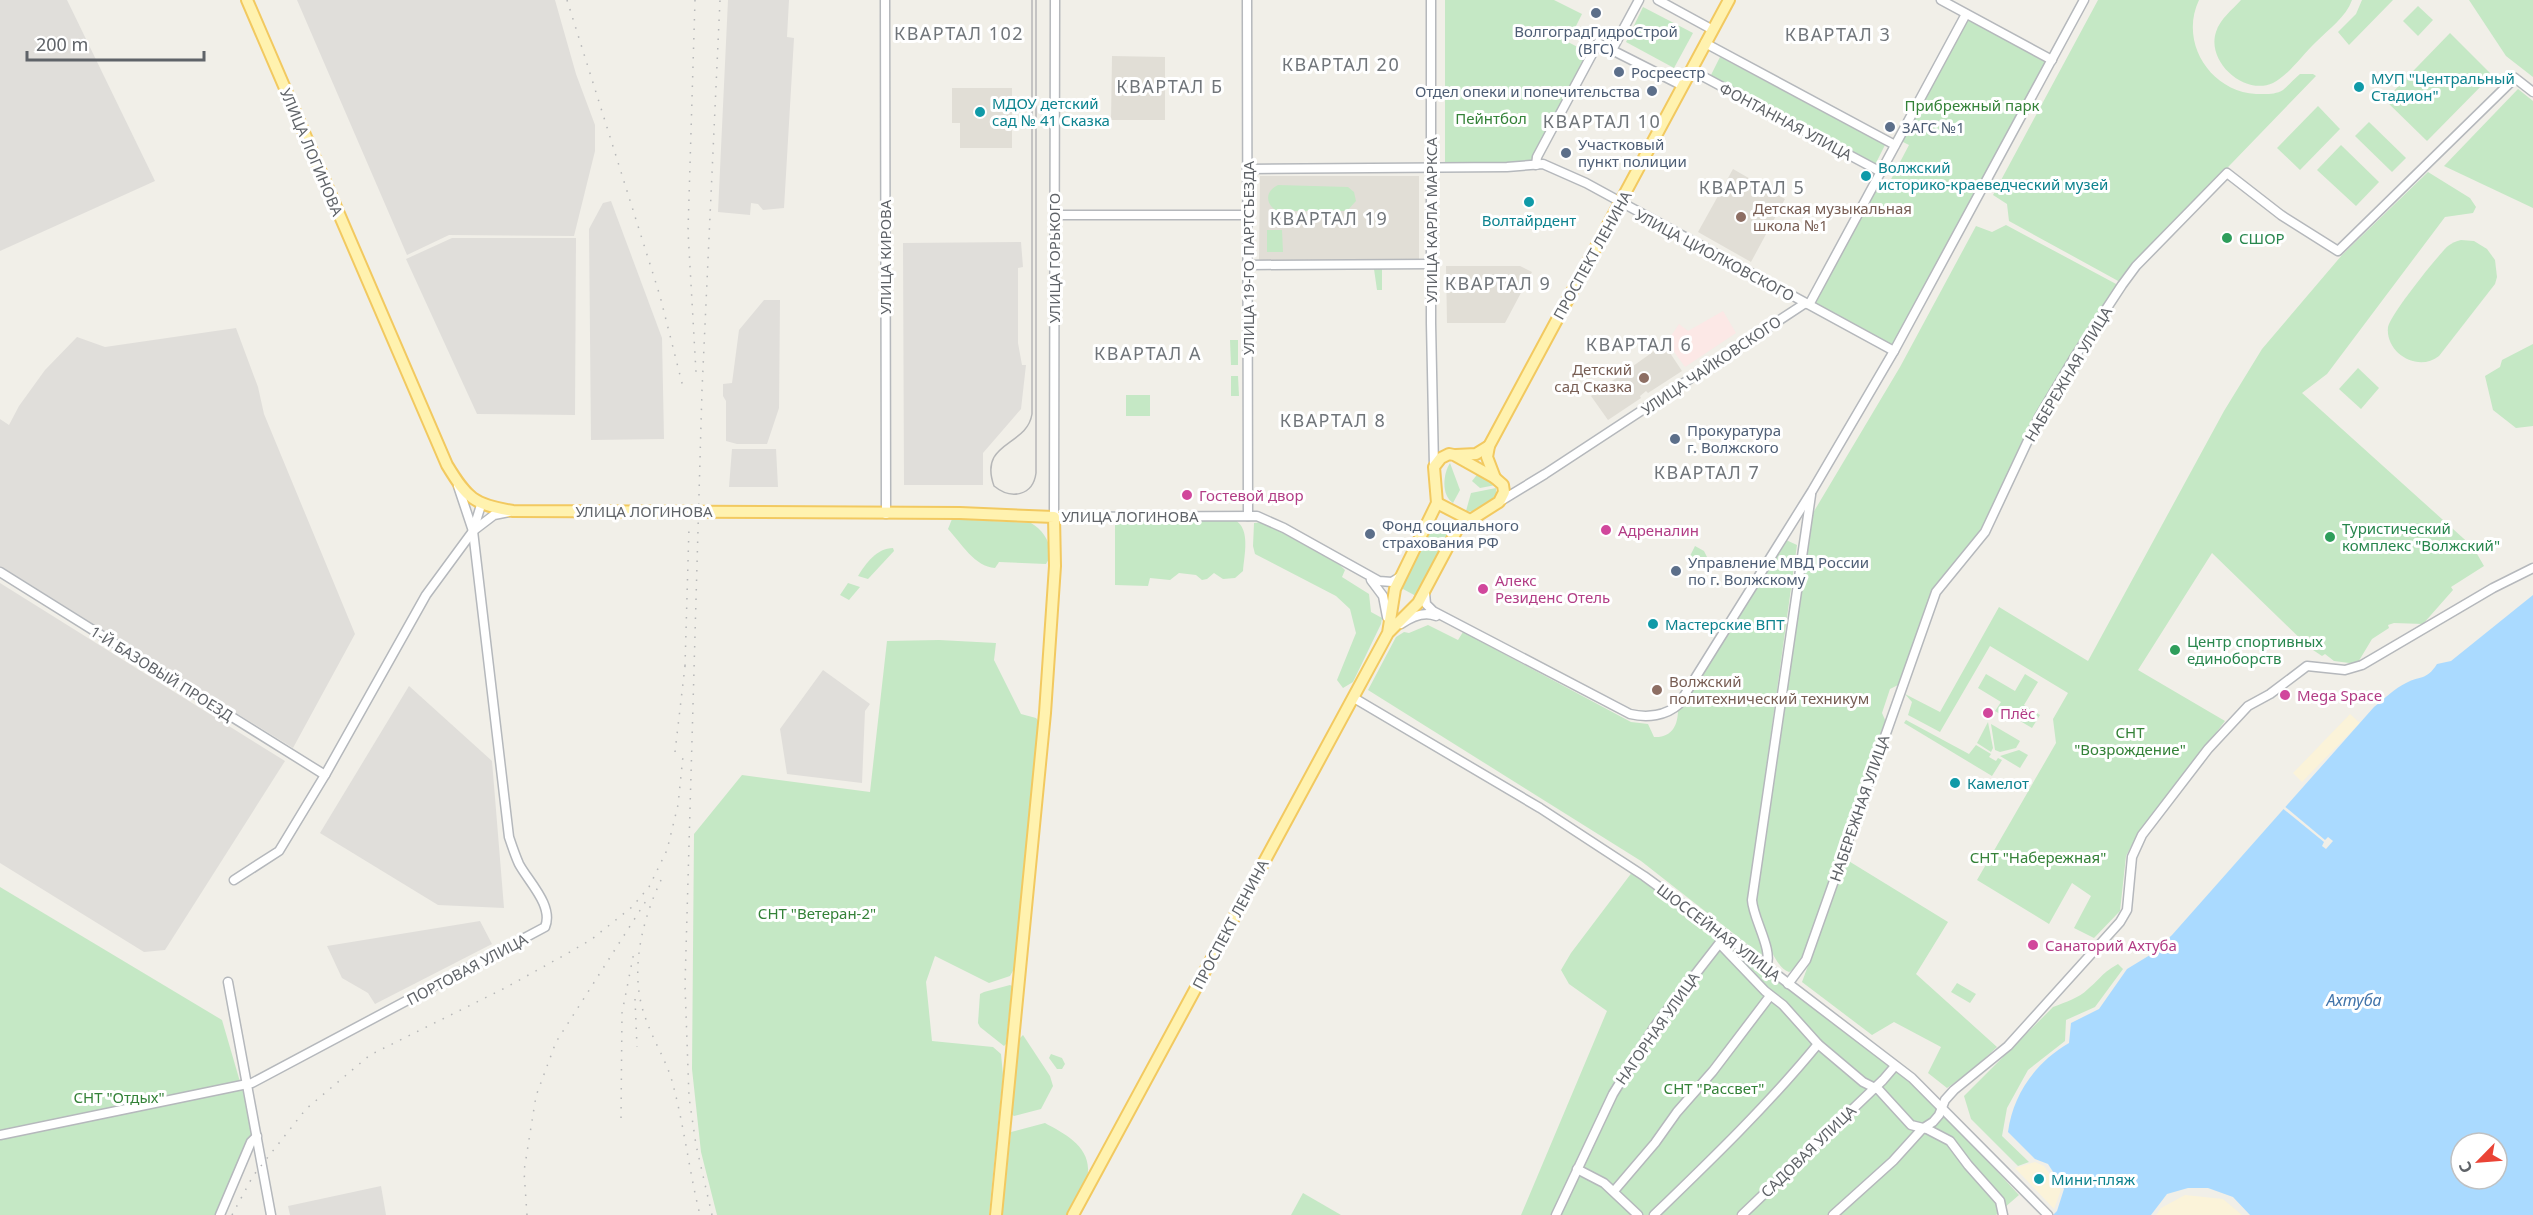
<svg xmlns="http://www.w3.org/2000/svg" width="2533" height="1215" viewBox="0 0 2533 1215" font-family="'Noto Sans',sans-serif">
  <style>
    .industrial { fill: #e0deda }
    .education { fill: #e1ded6 }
    .medical { fill: #fce8e6 }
    .green { fill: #c5e8c5 }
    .sand { fill: #fbf3d9 }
    .water { fill: #aadaff; fill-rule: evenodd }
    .pier { fill: #f1efe8 }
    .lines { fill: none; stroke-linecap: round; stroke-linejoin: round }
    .minor-casing { stroke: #b5b8bc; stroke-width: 11 }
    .major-casing { stroke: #f2c960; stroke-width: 14 }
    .minor { stroke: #fff; stroke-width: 8 }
    .major { stroke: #fff2af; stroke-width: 10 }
    .tram { stroke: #b6b7b8; stroke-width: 1.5 }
    .rail { stroke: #b6b7b8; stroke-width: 1.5; stroke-dasharray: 1.5 8; stroke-linecap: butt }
    .service-dot { fill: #5c6f8a; stroke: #fff; stroke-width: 2 }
    .culture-dot { fill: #0f9aa8; stroke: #fff; stroke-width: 2 }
    .education-dot { fill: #8d6e63; stroke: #fff; stroke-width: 2 }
    .leisure-dot { fill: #2e9e5b; stroke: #fff; stroke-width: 2 }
    .hotel-dot { fill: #d1479c; stroke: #fff; stroke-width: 2 }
    .labels { text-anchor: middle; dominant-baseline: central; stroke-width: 6; stroke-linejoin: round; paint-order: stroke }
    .service-label { font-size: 15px; fill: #4e5e75; stroke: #fff; text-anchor: start }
    .culture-label { font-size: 15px; fill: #0d838f; stroke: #fff; text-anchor: start }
    .park-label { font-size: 15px; fill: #348238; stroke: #fff }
    .street-label { font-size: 15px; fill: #5f6368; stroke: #fff }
    .education-label { font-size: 15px; fill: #785e54; stroke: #fff; text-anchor: start }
    .leisure-label { font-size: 15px; fill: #27864d; stroke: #fff; text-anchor: start }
    .hotel-label { font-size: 15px; fill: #b23c85; stroke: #fff; text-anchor: start }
    .water-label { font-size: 16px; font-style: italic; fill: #4174aa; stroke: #fff }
    .quarter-label { font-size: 18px; letter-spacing: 1.5px; fill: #70757a; stroke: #fff }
  </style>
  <rect width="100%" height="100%" fill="#f1efe8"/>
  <g class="industrial">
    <polygon points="0,0 67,0 155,181 0,251"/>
    <polygon points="297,0 555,0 576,74 595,125 595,151 574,236 449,235 407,255"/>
    <polygon points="728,0 789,0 787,37 794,38 784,208 763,210 758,204 751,203 750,215 718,212"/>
    <polygon points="611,201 662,338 664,439 591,440 589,229 603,203"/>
    <polygon points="452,238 576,238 575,415 477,414 406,259"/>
    <polygon points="1021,242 1023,267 1018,268 1018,343 1022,365 1026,365 1021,409 983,453 983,485 904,485 903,243"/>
    <polygon points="764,300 780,300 779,408 767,444 737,444 726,441 726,401 723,396 723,384 732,383 739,330"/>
    <polygon points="236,328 258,387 264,414 355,634 293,748 0,567 0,419 9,425 19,406 45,370 77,337 105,347"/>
    <polygon points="732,449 776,449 778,487 729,487"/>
    <polygon points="0,583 285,761 165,950 144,952 0,863"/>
    <polygon points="823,670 870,704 865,711 862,783 787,774 780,729"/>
    <polygon points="409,686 492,761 504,908 438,905 320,833"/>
    <polygon points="480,921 492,944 375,1004 368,993 342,978 327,946"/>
    <polygon points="381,1186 386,1215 290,1215 288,1206"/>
  </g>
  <g class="education">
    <polygon points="1112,56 1165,57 1165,120 1111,120"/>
    <polygon points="952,88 1012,88 1012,148 960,148 960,123 952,123"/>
    <polygon points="1733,169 1785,199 1751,262 1698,232"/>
    <polygon points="1260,176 1419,176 1419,260 1259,260"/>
    <polygon points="1446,266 1520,266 1532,272 1505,323 1447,323"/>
    <polygon points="1664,344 1682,371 1648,393 1646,391 1640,396 1641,398 1608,420 1591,396"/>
  </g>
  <polygon class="medical" points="1723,311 1736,333 1685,367 1667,342 1679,324 1688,331"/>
  <g class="green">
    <polygon points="1445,0 1554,0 1582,14 1568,42 1589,53 1529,164 1445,163"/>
    <path d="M2098,0H2199C2179,42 2210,91 2256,94C2265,94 2275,95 2283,90C2289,85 2294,79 2300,74H2313L2316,76L2144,254L2120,282L2009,221L2007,204L1993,195Z"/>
    <path d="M2241,0H2352C2346,17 2329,29 2316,42C2303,54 2289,75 2273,83C2245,96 2206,62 2216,32C2220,19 2232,10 2241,0Z"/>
    <polygon points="2362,0 2393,0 2349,45 2338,32 2356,14"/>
    <polygon points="2469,0 2533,0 2533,77 2506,56"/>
    <polygon points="2418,6 2433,20 2418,36 2403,21"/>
    <polygon points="1643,7 1693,33 1674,68 1626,42"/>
    <polygon points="1967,17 2048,61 1895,344 1888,346 1815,304 1816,301 1880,181 1888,185 1909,145 1901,141"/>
    <polygon points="2450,33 2492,75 2427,141 2385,100"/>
    <polygon points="1720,57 1885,145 1875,165 1710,77"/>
    <polygon points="2518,89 2533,101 2533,208 2444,166"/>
    <polygon points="2318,106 2340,129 2300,170 2277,148"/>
    <polygon points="2369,122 2406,158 2392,172 2355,136"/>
    <polygon points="2341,145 2379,182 2356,206 2317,170"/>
    <polygon points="2428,172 2470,198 2476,207 2473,213 2445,217 2327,374 2302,393 2473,547 2484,566 2451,587 2453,590 2423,624 2394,623 2388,625 2389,628 2372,639 2357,664 2334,661 2325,654 2322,656 2310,648 2212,553 2138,670 2225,721 2135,839 2126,856 2120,911 2094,938 2074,928 2091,896 2072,883 2049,924 1977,880 2056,743 2053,719 2068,693 1990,646 1940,732 1908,715 1912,702 1905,694 1940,712 1999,607 2088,661 2224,411 2262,349 2342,255"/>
    <path d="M1278,185L1348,187L1354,192L1356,201L1347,211H1277C1265,204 1265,191 1278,185Z"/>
    <path d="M2006,225L2118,285L2086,335L1983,530L1937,584L1900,684L1890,689L1882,713L1886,722L1803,957L1799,966L1789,972C1773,968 1760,921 1756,905L1810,518L1900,367L1976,226L1992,232Z"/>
    <polygon points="1267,230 1282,230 1283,252 1267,252"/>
    <path d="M2461,240L2474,241L2487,249L2495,260L2497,277L2495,284L2439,356C2418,373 2385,353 2388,327C2390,315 2438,255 2448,246C2452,243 2456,241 2461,240Z"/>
    <polygon points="1374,269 1382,269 1382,290 1377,290"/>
    <polygon points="1230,340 1238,340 1238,365 1231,365"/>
    <polygon points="2533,344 2533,426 2516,428 2493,410 2485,376 2500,367 2502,360"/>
    <polygon points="2358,368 2379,388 2361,409 2339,389"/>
    <polygon points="1231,376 1238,376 1239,396 1231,396"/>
    <rect x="1126" y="395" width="24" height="21"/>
    <path d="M1450,463L1460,490L1453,503C1441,495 1443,474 1450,463Z"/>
    <polygon points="1480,471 1496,485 1480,488 1472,481"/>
    <path d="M1496,488V495C1488,503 1477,514 1466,511L1471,493Z"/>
    <path d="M952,519L1031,523C1045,531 1056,549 1046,564L999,562L995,568C975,567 961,543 948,529Z"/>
    <path d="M1235,520C1251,529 1244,556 1243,571L1235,578L1223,579L1214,573L1207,579L1202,580L1196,575L1179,573L1170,580L1150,578L1148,586L1115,585V522Z"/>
    <polygon points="1263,522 1340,565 1345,570 1342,577 1369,594 1371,612 1382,618 1381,624 1353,682 1343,688 1337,680 1356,633 1350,609 1336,596 1255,554 1253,546 1254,523"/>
    <polygon points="1435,522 1453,532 1416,596 1403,589 1402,584"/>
    <path d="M1786,540L1797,545L1748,900L1764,951L1761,955L1641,861L1368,690L1396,637L1404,632L1409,633L1428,625L1458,640L1463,632L1631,722L1648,724L1654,737C1672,738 1678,725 1678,710Z"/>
    <polygon points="1695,546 1704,551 1711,565 1707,572 1696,565 1690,556"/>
    <path d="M893,548L894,551L868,579L858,576C866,563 877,548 893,548Z"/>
    <polygon points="848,583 860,587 849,600 840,595"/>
    <polygon points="939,640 996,643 994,660 1021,714 1036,718 1040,723 1014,969 1010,976 989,983 935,956 926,982 932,1041 993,1047 1001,1054 1003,1075 989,1215 717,1215 701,1152 692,1069 694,834 742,775 870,792 887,641"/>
    <polygon points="1986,674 2015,691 2025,674 2038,682 2024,705 2040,715 2032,728 2003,711 2000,714 1995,711 2001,702 1978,688"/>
    <polygon points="1906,720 1969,754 1976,745 1991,754 1989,757 1996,761 1998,758 2002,760 1992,776 1904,723"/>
    <polygon points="1988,722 1993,748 1991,752 1977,743"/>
    <polygon points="1991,724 2020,741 2016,748 2000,752 1995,750"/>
    <polygon points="2019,750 2028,755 2020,768 2000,756"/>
    <polygon points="1847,860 1948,922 1916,974 1997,1047 1971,1071 1947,1088 1928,1073 1941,1047 1894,1022 1872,1035 1802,982"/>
    <polygon points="1633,871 1728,940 1922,1090 2019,1195 1996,1215 1521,1215 1607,1011 1569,984 1561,970 1571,953"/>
    <polygon points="0,887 222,1020 257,1140 225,1215 0,1215"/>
    <path d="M2118,964L2123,969L2095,1007L2066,1020L2065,1041L2028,1070L2007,1108L2002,1136L2029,1162L2018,1166L1971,1119L1964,1096L2053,1007C2066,1002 2079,998 2088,989C2101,978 2102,973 2118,964Z"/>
    <polygon points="1957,983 1976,994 1970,1003 1951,992"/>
    <polygon points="1010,985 1012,986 1006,1044 1004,1046 980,1027 978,1023 980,994 984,992"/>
    <polygon points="1023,1035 1050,1076 1053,1086 1041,1109 1014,1116 1011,1114 1011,1110 1019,1039"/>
    <polygon points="1051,1054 1062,1058 1065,1064 1062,1069 1057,1069 1049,1058"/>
    <path d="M1045,1123C1065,1134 1094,1148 1087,1178C1084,1190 1073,1204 1067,1215H1002L1011,1132Z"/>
    <polygon points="1303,1193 1341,1215 1291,1215"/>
  </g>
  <g class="sand">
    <polygon points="2350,714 2360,723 2302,782 2293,773"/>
    <polygon points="2035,1162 2044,1166 2061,1190 2054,1209 2015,1168"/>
    <polygon points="2185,1195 2223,1199 2242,1215 2156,1215 2161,1208"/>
  </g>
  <path class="water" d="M2533,595V1215H2250L2233,1197L2208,1188H2188L2167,1194L2151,1215H2053L2057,1211L2064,1189L2048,1164L2035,1159L2008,1132C2013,1094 2036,1062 2069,1043L2071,1023L2099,1009L2127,969L2150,955L2172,935L2374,707C2384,699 2395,688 2406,683C2421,675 2426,681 2437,664L2451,661ZM2461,1143H2497V1179H2461Z"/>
  <polygon class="pier" points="2283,805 2325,840 2328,837 2333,841 2326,849 2322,846 2324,842 2281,807"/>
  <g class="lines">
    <g class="minor-casing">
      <g id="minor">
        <polyline points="885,0 886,514"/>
        <polyline points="1055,0 1054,517 1257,516 1284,528 1379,581 1392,582 1400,577"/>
        <polyline points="1247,0 1248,516"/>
        <polyline points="1431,0 1431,323 1434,467"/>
        <polyline points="1658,0 1713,30"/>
        <polyline points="1941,0 2052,60"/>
        <polyline points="1705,43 1895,145"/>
        <polyline points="1612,50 1639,0"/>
        <polyline points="1691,70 1881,172"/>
        <polyline points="1536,165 1537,157 1598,43 1683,86"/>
        <polyline points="1247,169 1507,167 1543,164 1586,183 1894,351"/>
        <polyline points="1054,215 1247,215"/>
        <polyline points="1248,265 1431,264"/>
        <polyline points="458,486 473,531"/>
        <polyline points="1499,502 1545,474 1804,304 1810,303 1966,14"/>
        <polyline points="0,572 325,775"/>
        <polyline points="1371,580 1383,596 1387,617"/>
        <path d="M1425,593L1426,604L1433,611L1630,714C1647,718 1666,716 1679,704L1812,491L1894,351L2084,0"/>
        <path d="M1401,624C1411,617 1424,611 1436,616"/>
        <polyline points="1354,698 1540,808 1644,876 1725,935 1912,1078 2048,1215"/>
        <polyline points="234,880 279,851 325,775 426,595 473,531 494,515 509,512"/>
        <polyline points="1720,944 1765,991 1783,1005 1818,1044 1863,1082 1879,1090 1911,1125 1927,1129 1950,1141 1968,1165 2000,1201 2003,1215"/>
        <path d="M1766,967C1774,951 1753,919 1752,900L1811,495"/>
        <polyline points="228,982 271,1215"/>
        <polyline points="1788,984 1806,960 1936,592 1985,532 2039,417 2074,358 2122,285 2136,266 2227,173 2281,215 2338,251 2515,78 2533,92"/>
        <path d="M0,1135L252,1083L545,927C554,906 528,881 519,864C515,855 512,846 509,837L473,531L481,505"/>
        <polyline points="1577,1169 1604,1183 1638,1215"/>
        <polyline points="1614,1191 1655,1143 1677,1112 1713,1071 1770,996"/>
        <polyline points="220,1215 251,1142 257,1136"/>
        <polyline points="1556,1215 1613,1094 1655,1026 1722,940"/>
        <path d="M1654,1215C1711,1160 1768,1105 1818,1044"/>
        <polyline points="1742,1215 1883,1080 1895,1066"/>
        <polyline points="1833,1215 1893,1161 1922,1129 1933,1122 1939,1115 1945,1100 1954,1090 2008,1046 2120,922 2127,910 2132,857 2142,835 2208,749 2248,706 2270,694 2307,666 2345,670 2362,665 2493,588 2533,568"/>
      </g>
    </g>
    <g class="major-casing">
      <g id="major">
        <path d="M247,0L447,465C467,498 474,505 513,511L960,513L1054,517L1055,566L1045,713L996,1215"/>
        <polyline points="1456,455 1476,454 1489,446"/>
        <polyline points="1495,478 1487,457 1489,446 1729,0"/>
        <polyline points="1437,503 1470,520"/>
        <polyline points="1073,1215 1388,633 1418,603 1458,528 1499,502 1504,492 1503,485 1495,478 1454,455 1449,454 1441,458 1434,467 1437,503 1395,589 1388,633"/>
      </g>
    </g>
    <use href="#minor" class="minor"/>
    <use href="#major" class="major"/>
    <path class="tram" d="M1032,0V414C1027,447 978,441 994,486C1011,500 1033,496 1036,473V0"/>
    <g class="rail">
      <polyline points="567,0 660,296 683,387"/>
      <polyline points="695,0 688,231 696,372"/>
      <polyline points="685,666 689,527"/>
      <polyline points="675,752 685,666"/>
      <path d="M661,880C641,923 628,976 647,1022C654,1042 666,1060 672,1081C684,1124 689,1171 700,1215"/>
      <polyline points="635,999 637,1047"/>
      <polyline points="621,1118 622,1013 634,952"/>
      <polyline points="232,1215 253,1176 306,1109 370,1055 505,988 570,952 592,939 632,907 649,887 667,850 678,805 683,756"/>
      <polyline points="527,1215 524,1171 536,1096 556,1042 646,901"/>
      <polyline points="712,1215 696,1145 689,1097 685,985 702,390 720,0"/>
    </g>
  </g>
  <g class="service-dot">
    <circle cx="1596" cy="13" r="6"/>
    <circle cx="1619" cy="72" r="6"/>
    <circle cx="1652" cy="91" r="6"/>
    <circle cx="1890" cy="127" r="6"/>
    <circle cx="1566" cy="153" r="6"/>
    <circle cx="1675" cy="439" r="6"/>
    <circle cx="1370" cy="534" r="6"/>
    <circle cx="1676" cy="571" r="6"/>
  </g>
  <g class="culture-dot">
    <circle cx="2359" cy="87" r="6"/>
    <circle cx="980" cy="112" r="6"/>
    <circle cx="1866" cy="176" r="6"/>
    <circle cx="1529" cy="202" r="6"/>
    <circle cx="1653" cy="624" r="6"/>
    <circle cx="1955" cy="783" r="6"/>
    <circle cx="2039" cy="1179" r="6"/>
  </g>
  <g class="education-dot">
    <circle cx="1741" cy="217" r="6"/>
    <circle cx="1644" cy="378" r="6"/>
    <circle cx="1657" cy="690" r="6"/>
  </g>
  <g class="leisure-dot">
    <circle cx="2227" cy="238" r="6"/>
    <circle cx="2330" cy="537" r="6"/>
    <circle cx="2175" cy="650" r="6"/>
  </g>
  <g class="hotel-dot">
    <circle cx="1187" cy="495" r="6"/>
    <circle cx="1606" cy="530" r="6"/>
    <circle cx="1483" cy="589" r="6"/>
    <circle cx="2285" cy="695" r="6"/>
    <circle cx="1988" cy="713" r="6"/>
    <circle cx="2033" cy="945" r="6"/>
  </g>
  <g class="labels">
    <g class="service-label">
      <text x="1596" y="31" text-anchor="middle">ВолгоградГидроСтрой<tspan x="1596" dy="17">(ВГС)</tspan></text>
      <text x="1631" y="72">Росреестр</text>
      <text x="1640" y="91" text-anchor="end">Отдел опеки и попечительства</text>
      <text x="1902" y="127">ЗАГС №1</text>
      <text x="1578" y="144">Участковый<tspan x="1578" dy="17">пункт полиции</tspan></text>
      <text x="1687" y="430">Прокуратура<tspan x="1687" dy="17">г. Волжского</tspan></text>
      <text x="1382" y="525">Фонд социального<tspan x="1382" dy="17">страхования РФ</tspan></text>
      <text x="1688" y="562">Управление МВД России<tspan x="1688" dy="17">по г. Волжскому</tspan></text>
    </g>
    <g class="culture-label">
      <text x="2371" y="78">МУП "Центральный<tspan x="2371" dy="17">Стадион"</tspan></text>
      <text x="992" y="103">МДОУ детский<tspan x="992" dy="17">сад № 41 Сказка</tspan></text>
      <text x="1878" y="167">Волжский<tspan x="1878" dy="17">историко-краеведческий музей</tspan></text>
      <text x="1529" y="220" text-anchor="middle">Волтайрдент</text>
      <text x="1665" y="624">Мастерские ВПТ</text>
      <text x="1967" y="783">Камелот</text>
      <text x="2051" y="1179">Мини-пляж</text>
    </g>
    <g class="park-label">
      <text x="1972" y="105">Прибрежный парк</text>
      <text x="1491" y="118">Пейнтбол</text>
      <text x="2130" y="732">СНТ<tspan x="2130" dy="17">"Возрождение"</tspan></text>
      <text x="2038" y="857">СНТ "Набережная"</text>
      <text x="817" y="913">СНТ "Ветеран-2"</text>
      <text x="1714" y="1088">СНТ "Рассвет"</text>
      <text x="119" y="1097">СНТ "Отдых"</text>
    </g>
    <g class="street-label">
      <text transform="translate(1786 121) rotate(28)">ФОНТАННАЯ УЛИЦА</text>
      <text transform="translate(312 152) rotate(67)">УЛИЦА ЛОГИНОВА</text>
      <text transform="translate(1431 220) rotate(-90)">УЛИЦА КАРЛА МАРКСА</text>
      <text transform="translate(1592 255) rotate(-61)">ПРОСПЕКТ ЛЕНИНА</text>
      <text transform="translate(1715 255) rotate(28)">УЛИЦА ЦИОЛКОВСКОГО</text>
      <text transform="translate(885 257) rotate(-90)">УЛИЦА КИРОВА</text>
      <text transform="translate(1054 258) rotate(-90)">УЛИЦА ГОРЬКОГО</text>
      <text transform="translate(1248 258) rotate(-90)">УЛИЦА 19-ГО ПАРТСЪЕЗДА</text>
      <text transform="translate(1711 365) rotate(-34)">УЛИЦА ЧАЙКОВСКОГО</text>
      <text transform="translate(2068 374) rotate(-59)">НАБЕРЕЖНАЯ УЛИЦА</text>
      <text x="644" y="511">УЛИЦА ЛОГИНОВА</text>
      <text x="1130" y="516">УЛИЦА ЛОГИНОВА</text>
      <text transform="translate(162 673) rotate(32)">1-Й БАЗОВЫЙ ПРОЕЗД</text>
      <text transform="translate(1859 808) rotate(-71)">НАБЕРЕЖНАЯ УЛИЦА</text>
      <text transform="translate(1230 924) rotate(-62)">ПРОСПЕКТ ЛЕНИНА</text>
      <text transform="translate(1719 932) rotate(37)">ШОССЕЙНАЯ УЛИЦА</text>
      <text transform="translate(467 969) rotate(-28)">ПОРТОВАЯ УЛИЦА</text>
      <text transform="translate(1657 1028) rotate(-55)">НАГОРНАЯ УЛИЦА</text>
      <text transform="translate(1808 1151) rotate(-44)">САДОВАЯ УЛИЦА</text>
    </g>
    <g class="education-label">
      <text x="1753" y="208">Детская музыкальная<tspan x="1753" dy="17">школа №1</tspan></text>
      <text x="1632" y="369" text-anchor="end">Детский<tspan x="1632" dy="17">сад Сказка</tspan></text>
      <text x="1669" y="681">Волжский<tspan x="1669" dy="17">политехнический техникум</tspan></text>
    </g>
    <g class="leisure-label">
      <text x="2239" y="238">СШОР</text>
      <text x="2342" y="528">Туристический<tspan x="2342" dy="17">комплекс "Волжский"</tspan></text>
      <text x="2187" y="641">Центр спортивных<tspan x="2187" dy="17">единоборств</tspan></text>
    </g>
    <g class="hotel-label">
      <text x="1199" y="495">Гостевой двор</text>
      <text x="1618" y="530">Адреналин</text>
      <text x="1495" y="580">Алекс<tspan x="1495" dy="17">Резиденс Отель</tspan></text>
      <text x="2297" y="695">Mega Space</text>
      <text x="2000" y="713">Плёс</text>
      <text x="2045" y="945">Санаторий Ахтуба</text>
    </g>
    <g class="water-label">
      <text x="2354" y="1000">Ахтуба</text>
    </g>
    <g class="quarter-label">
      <text x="959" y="33">КВАРТАЛ 102</text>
      <text x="1838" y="34">КВАРТАЛ 3</text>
      <text x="1341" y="64">КВАРТАЛ 20</text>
      <text x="1170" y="86">КВАРТАЛ Б</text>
      <text x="1602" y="121">КВАРТАЛ 10</text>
      <text x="1752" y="187">КВАРТАЛ 5</text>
      <text x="1329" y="218">КВАРТАЛ 19</text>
      <text x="1498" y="283">КВАРТАЛ 9</text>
      <text x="1639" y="344">КВАРТАЛ 6</text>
      <text x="1148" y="353">КВАРТАЛ А</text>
      <text x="1333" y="420">КВАРТАЛ 8</text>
      <text x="1707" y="472">КВАРТАЛ 7</text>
    </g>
  </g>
  <g transform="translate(2479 1161) rotate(245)"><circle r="28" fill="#ffffff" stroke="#bfc1c3" stroke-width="1.5"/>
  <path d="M0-4.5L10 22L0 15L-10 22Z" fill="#ea4335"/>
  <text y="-9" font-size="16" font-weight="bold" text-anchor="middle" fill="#5f6368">С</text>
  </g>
  <path d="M27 51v9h177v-9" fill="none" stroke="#5f6368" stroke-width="3"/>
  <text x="36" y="51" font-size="18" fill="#5f6368" stroke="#ffffff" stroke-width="4.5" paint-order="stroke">200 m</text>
</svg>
